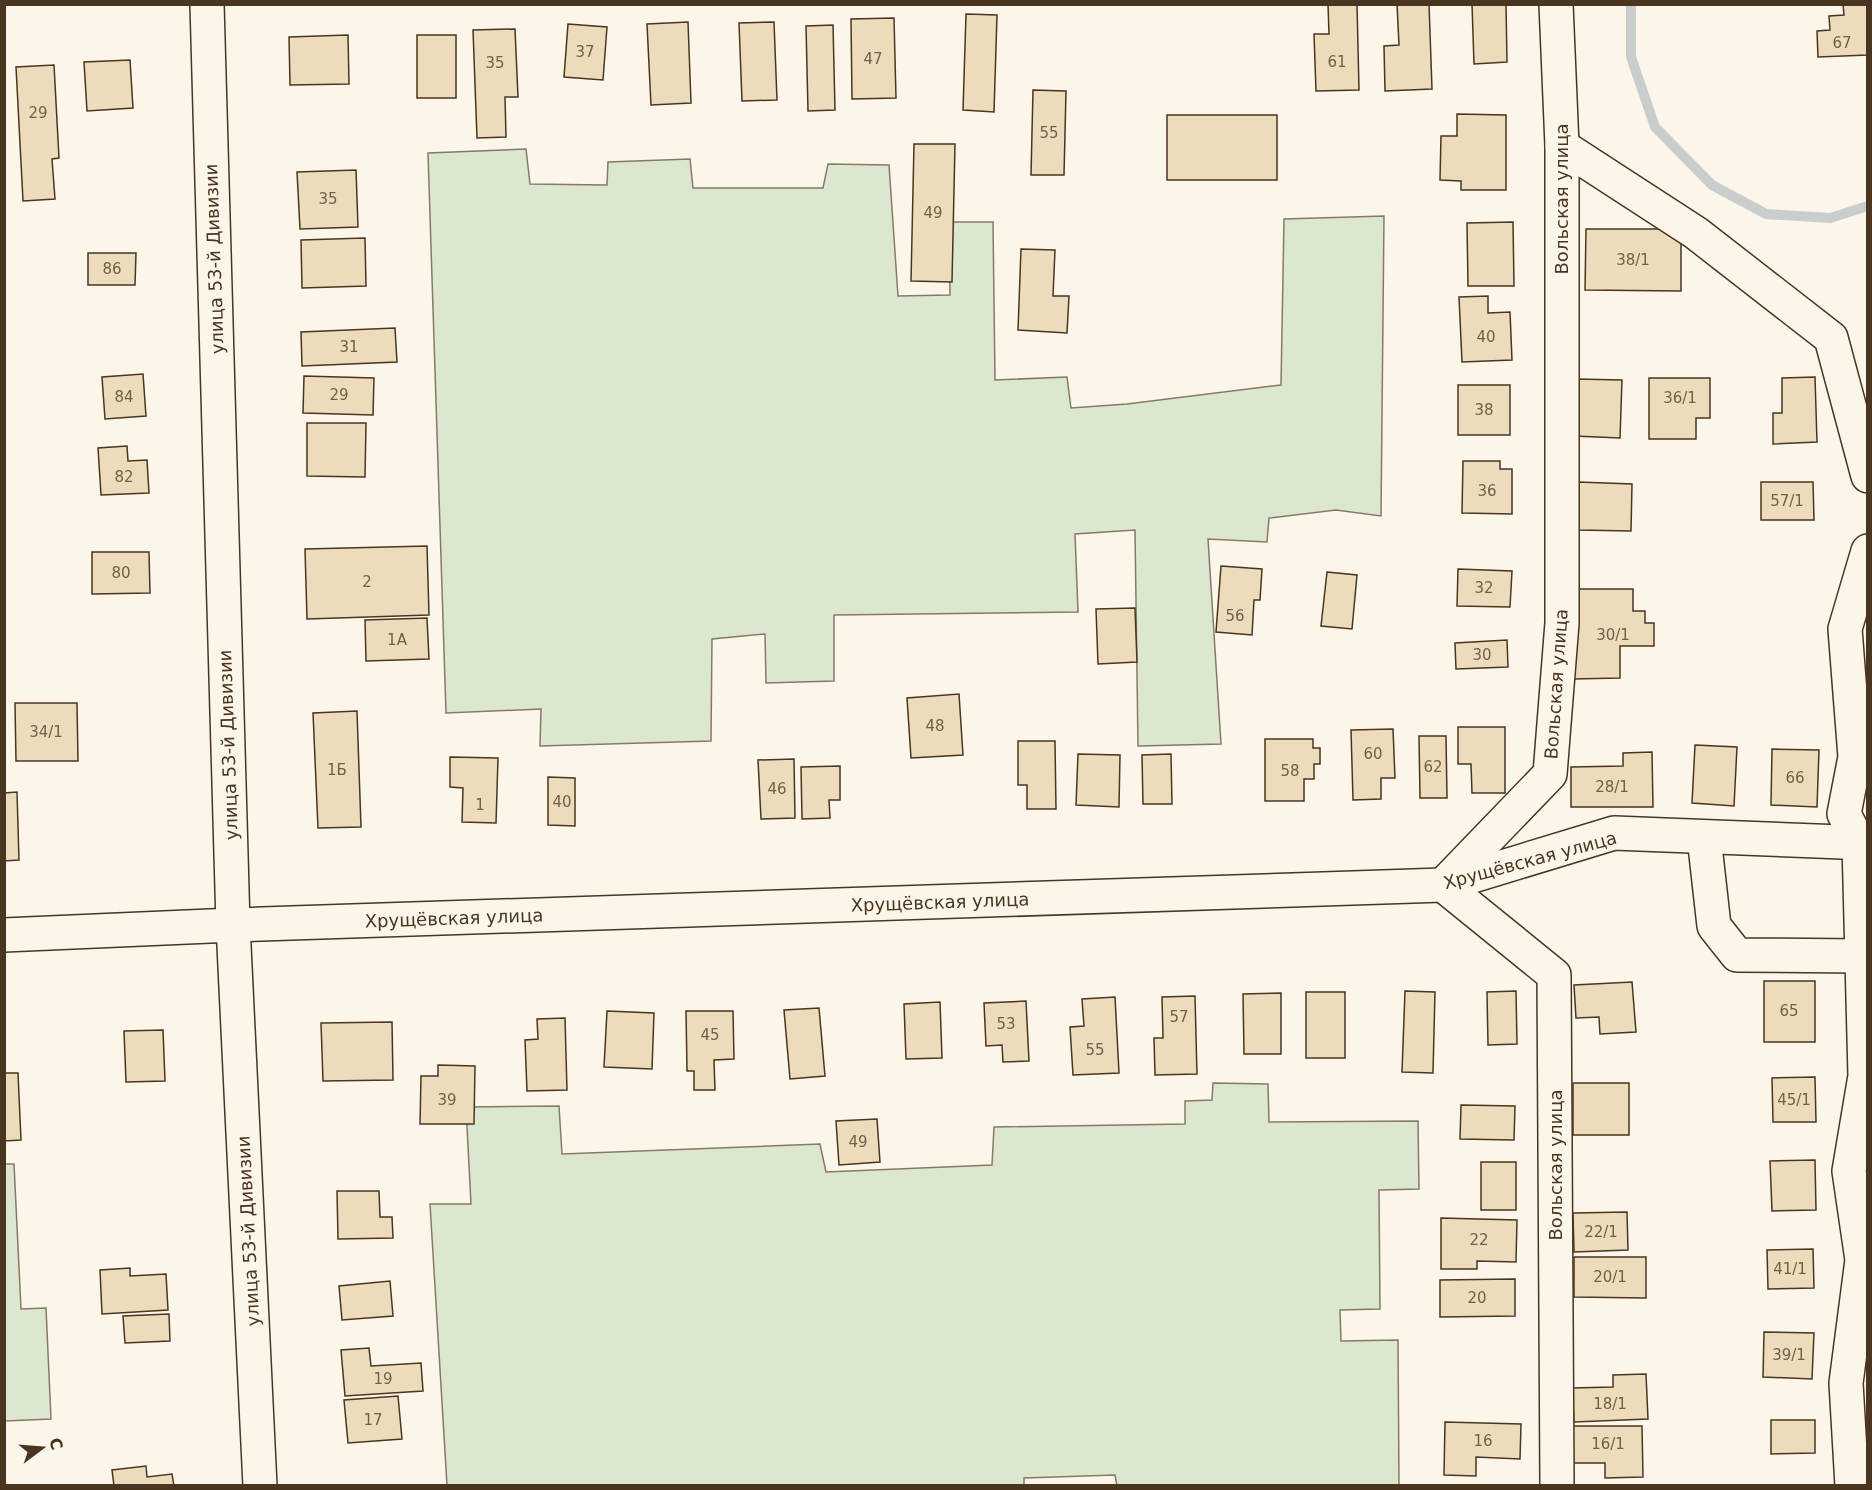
<svg xmlns="http://www.w3.org/2000/svg" width="1872" height="1490" viewBox="0 0 1872 1490" font-family="'DejaVu Sans',sans-serif">
  <style>
    .green { fill: #dce7d0; stroke: #887966; stroke-width: 1.5 }
    .lines { fill: none; stroke-linecap: round; stroke-linejoin: round }
    .stream { stroke: #c9cecd; stroke-width: 10 }
    .building { fill: #ecdcbc; stroke: #4a3520; stroke-width: 1.5 }
    .minor-casing { stroke: #4a3520; stroke-width: 36 }
    .minor { stroke: #fbf6e9; stroke-width: 33 }
    .labels { text-anchor: middle; dominant-baseline: central; stroke-width: 4.5; stroke-linejoin: round; paint-order: stroke }
    .number-label { font-size: 15px; fill: #725f47 }
    .street-label { font-size: 18px; fill: #4a3520; stroke: #fbf6e9 }
  </style>
  <rect width="100%" height="100%" fill="#fbf6e9"/>
  <g class="green">
    <polygon points="526,149 530,184 607,185 608,162 690,159 693,188 823,188 828,164 889,165 898,296 950,295 949,222 993,222 995,380 1067,377 1071,408 1127,404 1281,385 1284,219 1384,216 1381,516 1336,510 1269,518 1267,542 1208,539 1221,744 1138,746 1135,530 1075,534 1078,612 834,615 834,681 766,683 765,634 712,639 711,741 540,746 541,709 446,713 428,153"/>
    <polygon points="1213,1083 1268,1084 1269,1122 1418,1121 1419,1189 1379,1190 1380,1309 1340,1310 1341,1341 1398,1340 1399,1485 1117,1486 1115,1475 1024,1478 1024,1486 447,1485 430,1204 471,1204 466,1107 559,1106 562,1154 820,1144 826,1172 992,1165 994,1127 1185,1124 1185,1101 1212,1100"/>
    <polygon points="5,1164 14,1164 21,1309 46,1308 51,1419 5,1421"/>
  </g>
  <g class="lines">
    <polyline class="stream" points="1631,4 1631,57 1655,127 1712,185 1766,214 1830,218 1868,206"/>
  </g>
  <g class="building">
    <polygon points="1328,4 1357,4 1359,90 1316,91 1314,34 1329,34"/>
    <polygon points="1397,4 1429,4 1432,89 1385,91 1384,46 1399,45"/>
    <polygon points="1472,4 1506,4 1507,62 1474,64"/>
    <polygon points="1843,4 1868,4 1868,55 1818,57 1817,31 1830,30 1829,16 1844,15"/>
    <polygon points="966,14 997,15 994,112 963,110"/>
    <polygon points="894,18 896,98 852,99 851,19"/>
    <polygon points="688,22 691,103 651,105 647,24"/>
    <polygon points="774,22 777,100 742,101 739,23"/>
    <polygon points="568,24 607,27 603,80 564,77"/>
    <polygon points="833,25 835,110 808,111 806,26"/>
    <polygon points="515,29 518,97 505,97 506,137 477,138 473,30"/>
    <polygon points="348,35 349,84 290,85 289,37"/>
    <rect x="417" y="35" width="39" height="63"/>
    <polygon points="130,60 133,108 87,111 84,62"/>
    <polygon points="54,65 59,158 52,159 55,199 23,201 16,67"/>
    <polygon points="1033,90 1066,91 1064,175 1031,175"/>
    <polygon points="1457,114 1506,115 1506,190 1461,190 1461,181 1440,180 1441,136 1457,136"/>
    <rect x="1167" y="115" width="110" height="65"/>
    <polygon points="914,144 955,144 952,282 911,281"/>
    <polygon points="356,170 358,227 300,229 297,172"/>
    <polygon points="1513,222 1514,286 1468,286 1467,223"/>
    <polygon points="1586,229 1681,229 1681,291 1585,290"/>
    <polygon points="365,238 366,286 302,288 301,240"/>
    <polygon points="1021,249 1055,250 1053,296 1069,296 1067,333 1018,330"/>
    <polygon points="88,253 136,253 135,285 88,285"/>
    <polygon points="1488,296 1488,313 1510,312 1512,360 1462,362 1459,297"/>
    <polygon points="395,328 397,362 302,366 301,332"/>
    <polygon points="143,374 146,416 105,419 102,377"/>
    <polygon points="304,376 374,378 373,415 303,413"/>
    <polygon points="1815,377 1817,442 1773,444 1773,413 1782,413 1782,378"/>
    <polygon points="1649,378 1710,378 1710,418 1696,418 1696,439 1649,439"/>
    <polygon points="1576,379 1622,380 1620,438 1574,436"/>
    <rect x="1458" y="385" width="52" height="50"/>
    <polygon points="307,423 366,423 365,477 307,476"/>
    <polygon points="127,446 128,461 147,460 149,493 101,495 98,448"/>
    <polygon points="1463,461 1500,461 1500,469 1512,469 1512,514 1462,513"/>
    <polygon points="1578,482 1632,484 1631,531 1577,530"/>
    <polygon points="1761,482 1813,482 1814,520 1761,520"/>
    <polygon points="427,546 429,615 307,619 305,549"/>
    <polygon points="92,552 149,552 150,593 92,594"/>
    <polygon points="1221,566 1262,569 1260,600 1254,600 1252,635 1216,632"/>
    <polygon points="1458,569 1512,571 1510,607 1457,606"/>
    <polygon points="1327,572 1357,575 1352,629 1321,626"/>
    <polygon points="1572,589 1633,589 1633,611 1645,611 1645,623 1654,623 1654,646 1620,646 1620,678 1572,679"/>
    <polygon points="1135,608 1137,662 1098,664 1096,609"/>
    <polygon points="427,618 429,659 366,661 365,620"/>
    <polygon points="1507,640 1508,667 1456,669 1455,643"/>
    <polygon points="959,694 963,755 911,758 907,698"/>
    <polygon points="15,703 77,703 78,761 16,761"/>
    <polygon points="357,711 361,827 318,828 313,713"/>
    <polygon points="1458,727 1505,727 1505,793 1472,793 1471,764 1458,764"/>
    <polygon points="1393,729 1395,778 1381,778 1381,799 1353,800 1351,730"/>
    <polygon points="1419,736 1446,736 1447,798 1420,798"/>
    <polygon points="1265,739 1313,739 1313,748 1320,748 1320,764 1314,764 1314,779 1304,779 1304,801 1265,801"/>
    <polygon points="1018,741 1055,741 1056,809 1027,809 1027,785 1018,785"/>
    <polygon points="1695,745 1737,747 1734,806 1692,803"/>
    <polygon points="1772,749 1819,750 1817,807 1771,805"/>
    <polygon points="1652,752 1653,807 1571,807 1571,767 1623,766 1623,753"/>
    <polygon points="1078,754 1120,755 1119,807 1076,805"/>
    <polygon points="1171,754 1172,804 1143,804 1142,755"/>
    <polygon points="450,757 498,758 496,823 462,822 463,788 450,787"/>
    <polygon points="794,759 795,818 761,819 758,760"/>
    <polygon points="840,766 840,800 829,800 830,818 802,819 801,767"/>
    <polygon points="548,777 575,778 575,826 548,825"/>
    <polygon points="17,792 19,860 4,861 4,793"/>
    <rect x="1764" y="981" width="51" height="61"/>
    <polygon points="1632,982 1636,1032 1600,1034 1599,1017 1576,1018 1574,985"/>
    <polygon points="1405,991 1435,992 1433,1073 1402,1072"/>
    <polygon points="1516,991 1517,1044 1488,1045 1487,992"/>
    <rect x="1306" y="992" width="39" height="66"/>
    <polygon points="1281,993 1281,1054 1244,1054 1243,994"/>
    <polygon points="1195,996 1197,1074 1155,1075 1154,1038 1163,1038 1162,997"/>
    <polygon points="1115,997 1119,1073 1073,1075 1070,1027 1084,1026 1082,999"/>
    <polygon points="1026,1001 1029,1061 1003,1062 1002,1045 986,1046 984,1003"/>
    <polygon points="940,1002 942,1058 906,1059 904,1004"/>
    <polygon points="819,1008 825,1076 790,1079 784,1010"/>
    <polygon points="607,1011 654,1013 652,1069 604,1067"/>
    <polygon points="686,1011 733,1011 734,1059 714,1060 715,1090 694,1090 694,1071 687,1071"/>
    <polygon points="565,1018 567,1090 527,1091 525,1040 538,1039 537,1019"/>
    <polygon points="392,1022 393,1080 323,1081 321,1023"/>
    <polygon points="163,1030 165,1081 126,1082 124,1031"/>
    <polygon points="438,1065 475,1066 474,1124 420,1124 421,1076 438,1076"/>
    <polygon points="4,1073 18,1073 21,1140 4,1141"/>
    <polygon points="1815,1077 1816,1122 1773,1122 1772,1078"/>
    <rect x="1573" y="1083" width="56" height="52"/>
    <polygon points="1461,1105 1515,1106 1514,1140 1460,1139"/>
    <polygon points="877,1119 880,1162 839,1165 836,1121"/>
    <polygon points="1815,1160 1816,1210 1772,1211 1770,1161"/>
    <rect x="1481" y="1162" width="35" height="48"/>
    <polygon points="337,1191 379,1191 380,1217 392,1217 393,1238 338,1239"/>
    <polygon points="1627,1212 1628,1250 1574,1252 1573,1213"/>
    <polygon points="1441,1218 1517,1220 1516,1262 1477,1261 1477,1269 1441,1269"/>
    <polygon points="1813,1249 1814,1288 1768,1289 1767,1250"/>
    <polygon points="1574,1257 1646,1257 1646,1298 1574,1297"/>
    <polygon points="130,1268 130,1276 166,1274 168,1310 102,1314 100,1270"/>
    <polygon points="1515,1279 1515,1316 1440,1317 1440,1280"/>
    <polygon points="390,1281 393,1316 342,1320 339,1286"/>
    <polygon points="169,1314 170,1341 125,1343 123,1316"/>
    <polygon points="1764,1332 1814,1333 1812,1379 1763,1377"/>
    <polygon points="369,1348 371,1366 421,1363 423,1391 345,1396 341,1350"/>
    <polygon points="1646,1374 1648,1419 1574,1422 1572,1388 1613,1387 1613,1375"/>
    <polygon points="398,1396 402,1439 348,1443 344,1400"/>
    <polygon points="1771,1420 1815,1420 1815,1453 1771,1454"/>
    <polygon points="1445,1422 1521,1424 1520,1459 1476,1457 1476,1476 1444,1475"/>
    <polygon points="1573,1426 1642,1426 1643,1477 1605,1478 1605,1463 1573,1463"/>
    <polygon points="146,1466 147,1477 172,1474 174,1486 114,1486 112,1470"/>
  </g>
  <g class="lines">
    <g class="minor-casing">
      <g id="minor">
        <polyline points="207,4 233,925 260,1486"/>
        <polyline points="1556,4 1562,146 1562,623 1550,774 1443,885 1554,975 1557,1486"/>
        <polyline points="1562,146 1696,233 1831,338 1868,476"/>
        <polyline points="1704,837 1714,926 1737,955 1862,956"/>
        <polyline points="4,935 233,925 1443,885 1614,833 1868,843"/>
        <polyline points="1852,1486 1846,1383 1862,1260 1849,1171 1865,1076 1859,843 1844,814 1855,757 1845,629 1868,551"/>
      </g>
    </g>
    <use href="#minor" class="minor"/>
  </g>
  <g class="labels">
    <g class="number-label">
      <text x="1842" y="43">67</text>
      <text x="585" y="52">37</text>
      <text x="873" y="59">47</text>
      <text x="1337" y="62">61</text>
      <text x="495" y="63">35</text>
      <text x="38" y="113">29</text>
      <text x="1049" y="133">55</text>
      <text x="328" y="199">35</text>
      <text x="933" y="213">49</text>
      <text x="1633" y="260">38/1</text>
      <text x="112" y="269">86</text>
      <text x="1486" y="337">40</text>
      <text x="349" y="347">31</text>
      <text x="339" y="395">29</text>
      <text x="124" y="397">84</text>
      <text x="1680" y="398">36/1</text>
      <text x="1484" y="410">38</text>
      <text x="124" y="477">82</text>
      <text x="1487" y="491">36</text>
      <text x="1787" y="501">57/1</text>
      <text x="121" y="573">80</text>
      <text x="367" y="582">2</text>
      <text x="1484" y="588">32</text>
      <text x="1235" y="616">56</text>
      <text x="1613" y="635">30/1</text>
      <text x="397" y="640">1А</text>
      <text x="1482" y="655">30</text>
      <text x="935" y="726">48</text>
      <text x="46" y="732">34/1</text>
      <text x="1373" y="754">60</text>
      <text x="1433" y="767">62</text>
      <text x="337" y="770">1Б</text>
      <text x="1290" y="771">58</text>
      <text x="1795" y="778">66</text>
      <text x="1612" y="787">28/1</text>
      <text x="777" y="789">46</text>
      <text x="562" y="802">40</text>
      <text x="480" y="805">1</text>
      <text x="1789" y="1011">65</text>
      <text x="1179" y="1017">57</text>
      <text x="1006" y="1024">53</text>
      <text x="710" y="1035">45</text>
      <text x="1095" y="1050">55</text>
      <text x="447" y="1100">39</text>
      <text x="1794" y="1100">45/1</text>
      <text x="858" y="1142">49</text>
      <text x="1601" y="1232">22/1</text>
      <text x="1479" y="1240">22</text>
      <text x="1790" y="1269">41/1</text>
      <text x="1610" y="1277">20/1</text>
      <text x="1477" y="1298">20</text>
      <text x="1789" y="1355">39/1</text>
      <text x="383" y="1379">19</text>
      <text x="1610" y="1404">18/1</text>
      <text x="373" y="1420">17</text>
      <text x="1483" y="1441">16</text>
      <text x="1608" y="1444">16/1</text>
    </g>
    <g class="street-label">
      <text transform="translate(1561 199) rotate(-90)">Вольская улица</text>
      <text transform="translate(214 259) rotate(-92)">улица 53-й Дивизии</text>
      <text transform="translate(1556 684) rotate(-86)">Вольская улица</text>
      <text transform="translate(228 745) rotate(-92)">улица 53-й Дивизии</text>
      <text transform="translate(1530 860) rotate(-15)">Хрущёвская улица</text>
      <text transform="translate(940 902) rotate(-2)">Хрущёвская улица</text>
      <text transform="translate(454 918) rotate(-2)">Хрущёвская улица</text>
      <text transform="translate(1555 1165) rotate(-90)">Вольская улица</text>
      <text transform="translate(248 1231) rotate(-93)">улица 53-й Дивизии</text>
    </g>
  </g>
  <rect width="1872" height="1490" fill="none" stroke="#4a3520" stroke-width="12"/>
  <g transform="translate(42 1448) rotate(74)" stroke="#fbf6e9" stroke-width="4.5" paint-order="stroke">
  <path d="M0-4.5L10 22L0 15L-10 22Z" fill="#4a3520"/>
  <text y="-9" font-size="16" font-weight="bold" text-anchor="middle" fill="#4a3520">С</text>
  </g>
</svg>
